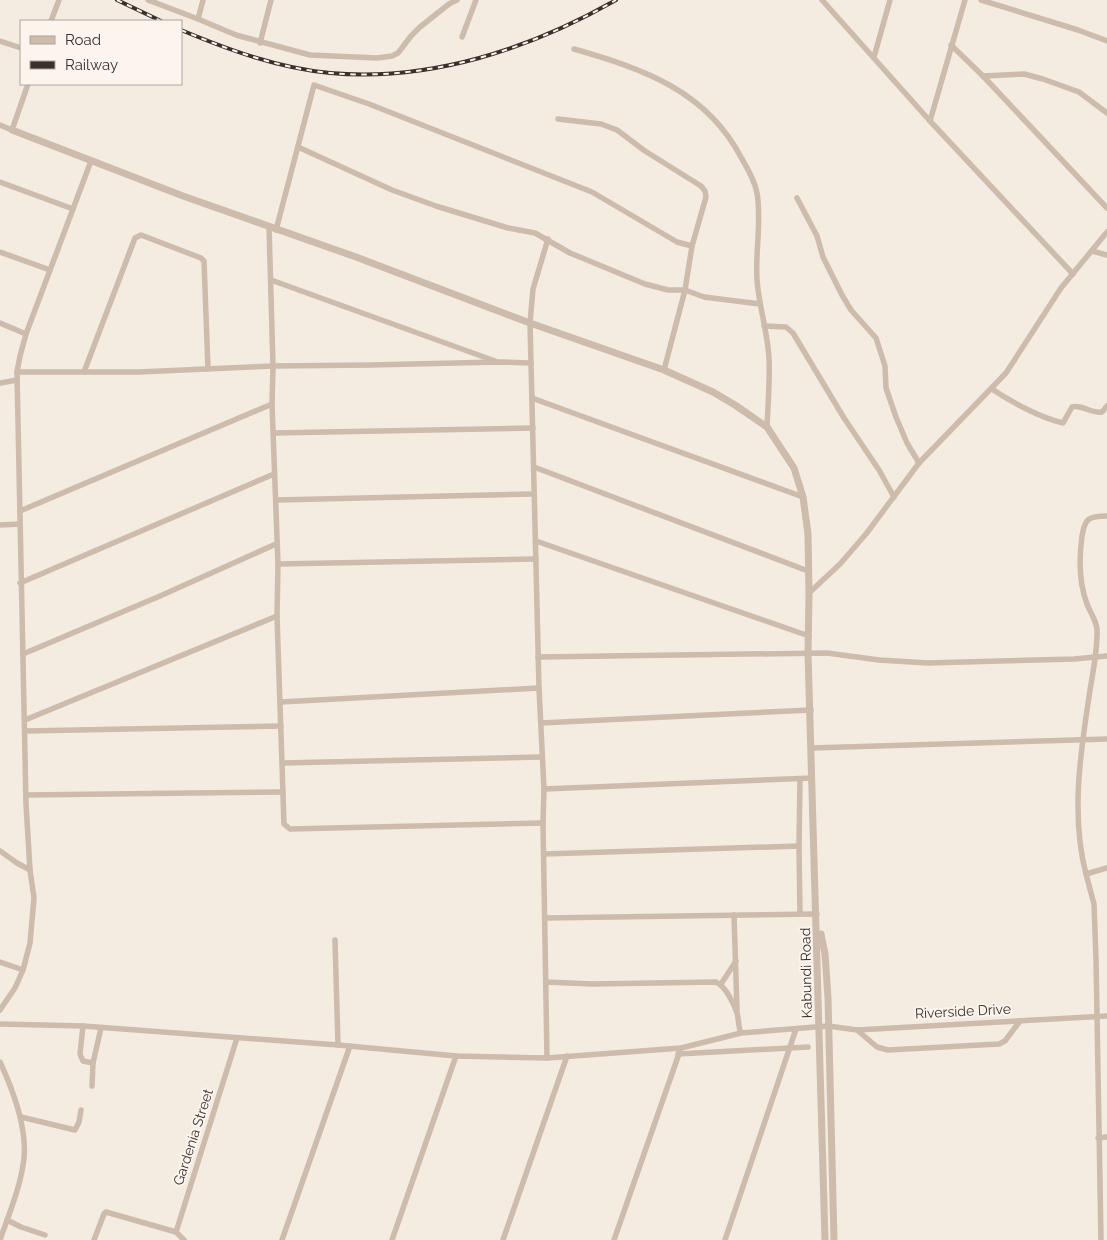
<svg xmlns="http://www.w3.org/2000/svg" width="1107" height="1240" viewBox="0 0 1107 1240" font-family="Raleway,sans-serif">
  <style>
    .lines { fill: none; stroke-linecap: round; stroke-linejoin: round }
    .minor { stroke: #cdbbac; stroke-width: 5.5 }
    .tertiary { stroke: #cdbbac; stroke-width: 7 }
    .rail-casing { stroke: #3b302b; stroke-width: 4 }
    .rail { stroke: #fbf5ee; stroke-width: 2; stroke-dasharray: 5.5; stroke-linecap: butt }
    .labels { text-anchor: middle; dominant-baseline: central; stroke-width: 4; stroke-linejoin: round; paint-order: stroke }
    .street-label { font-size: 14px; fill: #3b302b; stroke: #fbf5ee }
  </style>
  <rect width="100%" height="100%" fill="#f4ebe1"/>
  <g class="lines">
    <g class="minor">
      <polyline points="148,0 198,19"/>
      <polyline points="203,0 198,19 236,35 310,55 377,58 392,56 398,53 411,36 420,27 449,4 457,0"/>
      <polyline points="822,0 930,121 1073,274"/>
      <polyline points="981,0 1078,30 1107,41"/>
      <polyline points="51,21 59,0"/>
      <polyline points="462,37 476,0"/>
      <polyline points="0,41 21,48"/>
      <polyline points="260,43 271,0"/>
      <polyline points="951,45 983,76 1107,208"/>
      <path d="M574,49C644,69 707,91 742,159C748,169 755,182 757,193C762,222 755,251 757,280C759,307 768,333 769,359C770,381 768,404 767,427"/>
      <polyline points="874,57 890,0"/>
      <polyline points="983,76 1024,74 1043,79 1079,92 1107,113"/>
      <polyline points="930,121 965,0"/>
      <polyline points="0,125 12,130 28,84"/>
      <polyline points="298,147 392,190 436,206 508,228 535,233 570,253 645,284 668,290 685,290 692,246 706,197 705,191 701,186 645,151 617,130 601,124 558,119"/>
      <polyline points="0,182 73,209"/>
      <polyline points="797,198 817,236 823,257 842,295 851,310 876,338 885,366 886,388 896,417 907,443 919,463"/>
      <polyline points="269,226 273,366 272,404 278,564 277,616 284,824 290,829 543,823"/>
      <polyline points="276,230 314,85 369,104 592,192 677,242 692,246"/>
      <polyline points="1092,251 1107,255"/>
      <polyline points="0,252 50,270"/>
      <polyline points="271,280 495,361"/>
      <polyline points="0,323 26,334"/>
      <polyline points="764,326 786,327 793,333 844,418 879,470 894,497"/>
      <polyline points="664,370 685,290 704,297 760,304"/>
      <polyline points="17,372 139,372 273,366 371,365 499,362 531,363"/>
      <polyline points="84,372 135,238 141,235 201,258 204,261 208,369"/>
      <polyline points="0,383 17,380"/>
      <path d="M992,389C1011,402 1041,418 1063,423L1072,407C1082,404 1091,414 1102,412L1107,406"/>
      <polyline points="532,398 803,497"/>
      <polyline points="274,433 533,428"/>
      <polyline points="534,467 808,571"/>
      <polyline points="277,500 534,494"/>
      <polyline points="20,511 272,404"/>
      <path d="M1107,516C1089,516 1085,518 1082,536C1079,558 1079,583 1087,604C1090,612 1096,620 1097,629C1098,651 1092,675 1089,697C1080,755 1071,817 1086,874L1107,868"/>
      <polyline points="0,525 20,524"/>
      <polyline points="536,541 809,636"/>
      <polyline points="278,564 536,559"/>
      <polyline points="20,583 274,474"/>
      <polyline points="809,593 840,564 866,534 919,463 1006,373 1061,288 1107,232"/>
      <polyline points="23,654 160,596 276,544"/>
      <polyline points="538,657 827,653 879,660 928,663 1074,659 1107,656"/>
      <polyline points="281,702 539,688"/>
      <polyline points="25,720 277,616"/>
      <polyline points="541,723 811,710"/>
      <polyline points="25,731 281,726"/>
      <polyline points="811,748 1107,739"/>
      <polyline points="283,763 542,757"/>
      <polyline points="800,779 799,846 800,914"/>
      <polyline points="544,789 812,778"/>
      <polyline points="26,795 283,792"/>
      <polyline points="0,851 17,863 30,870"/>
      <polyline points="544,854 799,846"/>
      <polyline points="1086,874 1094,904 1096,959 1101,1240"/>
      <polyline points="734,915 737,1010"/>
      <polyline points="545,918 817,914"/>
      <polyline points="335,940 338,1045"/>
      <polyline points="0,962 23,970"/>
      <path d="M546,982L592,984L716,982C725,986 734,1003 737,1013C739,1020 738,1026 741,1033"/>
      <polyline points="721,984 736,961"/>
      <polyline points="0,1010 15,988 23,970 30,943 34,898 30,870 26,804 17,372 20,356 26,334 91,161"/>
      <polyline points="0,1024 83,1026 338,1045 456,1056 547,1058 681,1048 741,1033 828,1026 857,1030 1107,1016"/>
      <polyline points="83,1026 80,1054 83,1061 93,1063"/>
      <polyline points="857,1030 877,1047 888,1050 999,1044 1005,1041 1020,1021"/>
      <polyline points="678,1054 808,1047"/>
      <polyline points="547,1058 543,823 544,789 539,688 530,323 533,289 548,239"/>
      <path d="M0,1062C13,1090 27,1127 24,1158C21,1186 9,1214 0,1240"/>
      <polyline points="92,1086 93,1063 101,1028"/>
      <polyline points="21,1117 75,1130 79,1122 81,1110"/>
      <polyline points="1098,1138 1107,1137"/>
      <polyline points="7,1220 21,1227 45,1235"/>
      <polyline points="94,1240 104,1214 106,1212 176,1232"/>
      <polyline points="184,1240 176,1232 237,1038"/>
      <polyline points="282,1240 350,1046"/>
      <polyline points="392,1240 456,1056"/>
      <polyline points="503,1240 567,1056"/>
      <polyline points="614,1240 681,1048"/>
      <polyline points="725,1240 796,1029"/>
    </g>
    <g class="tertiary">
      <polyline points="12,130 183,196 356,257 530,323 664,370 713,392 735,405 767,427 794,468 803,497 808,534 809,593 808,653 825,1240"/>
      <polyline points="821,934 825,954 828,998 834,1240"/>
    </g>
    <g class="rail-casing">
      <g id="rail">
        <polyline points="117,0 161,21"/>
        <path d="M181,30C229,50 278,68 330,73C430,82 530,49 616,0"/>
      </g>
    </g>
    <use href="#rail" class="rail"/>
  </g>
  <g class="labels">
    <g class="street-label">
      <text transform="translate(806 973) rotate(-91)">Kabundi Road</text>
      <text transform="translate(963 1011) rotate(-3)">Riverside Drive</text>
      <text transform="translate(193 1137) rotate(-72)">Gardenia Street</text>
    </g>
  </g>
  <rect x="20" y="20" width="162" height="65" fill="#fbf5ee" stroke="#aea6a0"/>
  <rect x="30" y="36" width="25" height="8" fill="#cdbbac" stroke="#aea6a0"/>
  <text x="65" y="45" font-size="15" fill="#3b302b">Road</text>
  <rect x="30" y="61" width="25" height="8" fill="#3b302b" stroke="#aea6a0"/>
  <text x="65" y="70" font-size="15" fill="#3b302b">Railway</text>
</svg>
